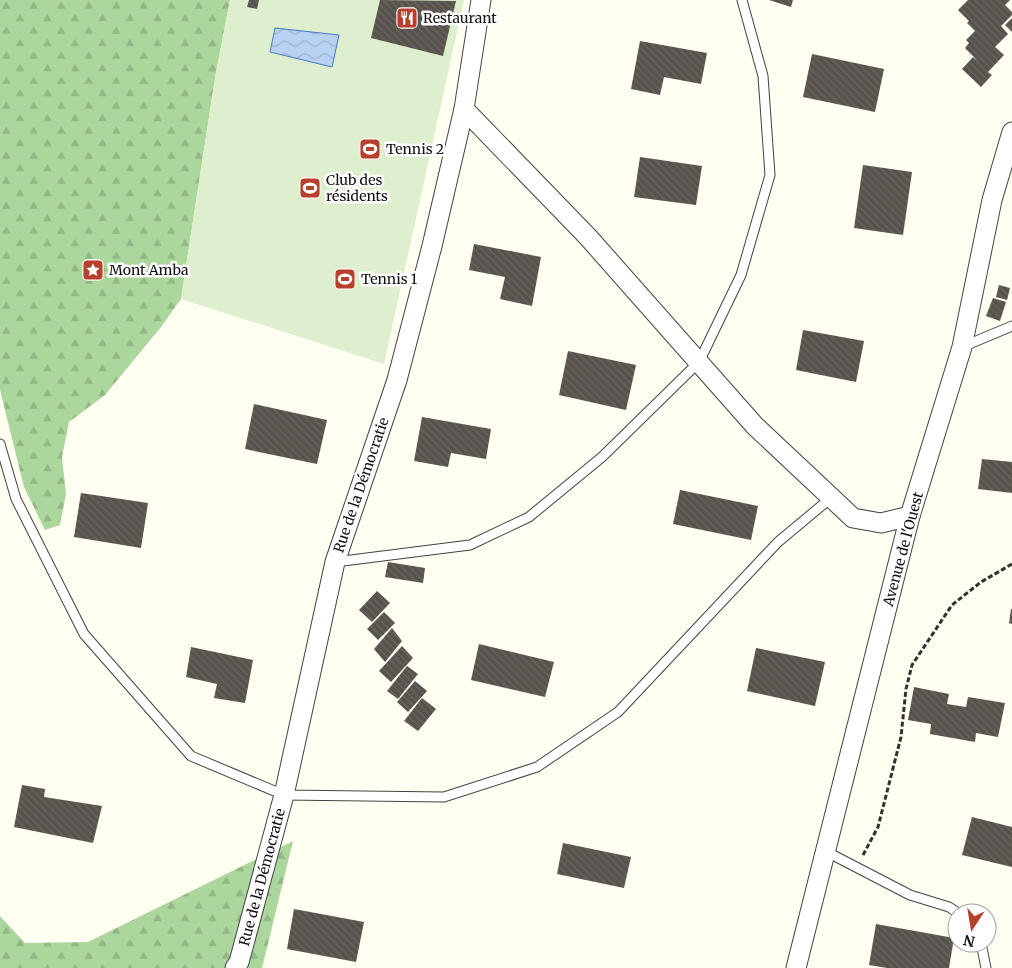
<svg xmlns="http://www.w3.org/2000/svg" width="1012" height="968" viewBox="0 0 1012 968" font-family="Merriweather,serif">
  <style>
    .forest { fill: url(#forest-firs) }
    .pitch { fill: #ddefcd }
    .water { fill: url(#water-waves); stroke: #427ac7 }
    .building { fill: url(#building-back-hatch) }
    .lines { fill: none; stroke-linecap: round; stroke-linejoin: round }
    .lane-casing { stroke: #424242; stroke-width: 11 }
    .street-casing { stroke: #424242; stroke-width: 21 }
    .path { stroke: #313131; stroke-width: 3; stroke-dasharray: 5 2.5; stroke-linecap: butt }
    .lane { stroke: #fff; stroke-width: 9 }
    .street { stroke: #fff; stroke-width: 19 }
    .labels { text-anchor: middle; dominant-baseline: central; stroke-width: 5; stroke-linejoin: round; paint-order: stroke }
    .poi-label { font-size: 14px; fill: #0f0f0f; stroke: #fff; text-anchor: start }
    .street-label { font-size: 14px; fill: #0f0f0f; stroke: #fff }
  </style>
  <defs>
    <pattern id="forest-firs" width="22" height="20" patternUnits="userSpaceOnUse" patternTransform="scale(1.25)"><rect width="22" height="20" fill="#acd79c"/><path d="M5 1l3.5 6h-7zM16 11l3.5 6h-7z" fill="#93b785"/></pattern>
    <pattern id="water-waves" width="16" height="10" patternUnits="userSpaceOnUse" patternTransform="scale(1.25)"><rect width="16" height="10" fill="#b8d2f3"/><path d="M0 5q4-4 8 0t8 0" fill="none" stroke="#9db3cf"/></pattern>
    <pattern id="building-back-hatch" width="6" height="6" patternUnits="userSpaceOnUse" patternTransform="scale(1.25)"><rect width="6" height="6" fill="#57524b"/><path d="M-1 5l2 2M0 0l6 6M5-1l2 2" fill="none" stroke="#6a6661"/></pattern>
  </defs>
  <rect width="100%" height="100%" fill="#fefef1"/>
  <g class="forest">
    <polygon points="0,0 230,0 215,78 181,299 161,327 105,395 69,422 62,457 66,494 60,525 45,530 24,487 0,390"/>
    <polygon points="293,841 262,968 0,968 0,916 25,943 88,942"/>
  </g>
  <polygon class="pitch" points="230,0 464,0 384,364 181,299 215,78"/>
  <polygon class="water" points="275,28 339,35 332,67 270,52"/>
  <g class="building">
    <polygon points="249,0 259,0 257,9 247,7"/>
    <polygon points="380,0 456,1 443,56 371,38"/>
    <polygon points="769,0 793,0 791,7"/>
    <polygon points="968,0 1010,0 1005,5 1012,12 1012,15 1001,26 1008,34 995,47 1004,55 988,72 992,75 981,87 962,69 973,57 978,61 965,48 969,43 966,40 975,31 967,23 969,21 958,10"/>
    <polygon points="1012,18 1012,32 1005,25"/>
    <polygon points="640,41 707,53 701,84 664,77 660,95 631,89"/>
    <polygon points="812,54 884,69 875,112 803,97"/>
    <polygon points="640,157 702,166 696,205 634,197"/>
    <polygon points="863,165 912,172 903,235 854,228"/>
    <polygon points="474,244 541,257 532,306 500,299 505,277 469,270"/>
    <polygon points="999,285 1010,288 1007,300 996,297"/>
    <polygon points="993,298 1006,302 1000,321 986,316"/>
    <polygon points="803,330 864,341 856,382 796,370"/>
    <polygon points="568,351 636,365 626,410 559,395"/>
    <polygon points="254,404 327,420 317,464 245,449"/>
    <polygon points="422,417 491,429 486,459 451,453 448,467 414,461"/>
    <polygon points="982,459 1012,462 1012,493 978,489"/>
    <polygon points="680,490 758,506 751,540 673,524"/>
    <polygon points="81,493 148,503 141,548 74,537"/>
    <polygon points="388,562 425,568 423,583 385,577"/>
    <polygon points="377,591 390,603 372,622 359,610"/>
    <polygon points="1011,609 1012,609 1012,624 1009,623"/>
    <polygon points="384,612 395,623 378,640 367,629"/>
    <polygon points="392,628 402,641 385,662 374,649"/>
    <polygon points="479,644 554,662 545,697 471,680"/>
    <polygon points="402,646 413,658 391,682 379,671"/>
    <polygon points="191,647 253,660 245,703 214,698 217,684 186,677"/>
    <polygon points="756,648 825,662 815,706 747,691"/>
    <polygon points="407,666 418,674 398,699 387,691"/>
    <polygon points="415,681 427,691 408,712 397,702"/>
    <polygon points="914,687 949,694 947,704 966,707 968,697 1005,703 998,737 976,733 975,742 930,734 931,724 908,720"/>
    <polygon points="422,698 436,709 418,731 404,721"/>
    <polygon points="22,785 45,789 44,797 102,806 93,843 14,827"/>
    <polygon points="972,817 1012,827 1012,867 962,855"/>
    <polygon points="563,843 631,857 624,888 557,874"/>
    <polygon points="294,909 364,922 356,962 287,949"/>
    <polygon points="876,924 954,938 949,968 887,968 869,965"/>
  </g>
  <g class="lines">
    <g class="lane-casing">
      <g id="lane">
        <polyline points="962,347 1012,326"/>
        <polyline points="0,444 16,499 84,634 191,756 284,795 444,797 537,767 618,712 778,542 832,497"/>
        <polyline points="335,562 470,545 529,517 602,457 699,362 741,275 770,175 763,76 742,0"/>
        <polyline points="827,852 910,895 949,907 958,913"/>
        <polyline points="981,943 986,968"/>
      </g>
    </g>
    <g class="street-casing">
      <g id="street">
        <polyline points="464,109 588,237 755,426 853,518 881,523 910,516"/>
        <polyline points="235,968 239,962 284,795 335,562 397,380 432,246 464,109 481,0"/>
        <polyline points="796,968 910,516 962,347 992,200 1012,132"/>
      </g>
    </g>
    <polyline class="path" points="863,855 878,827 901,737 906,689 912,665 952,605 981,582 1012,564"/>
    <use href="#lane" class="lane"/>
    <use href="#street" class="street"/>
  </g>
  <defs>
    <g id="restaurant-square" transform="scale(1.125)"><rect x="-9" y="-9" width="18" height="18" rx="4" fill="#b83f2d" stroke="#fff"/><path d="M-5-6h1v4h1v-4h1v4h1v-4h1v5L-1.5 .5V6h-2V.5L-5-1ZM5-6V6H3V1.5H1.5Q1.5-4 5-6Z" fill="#fff"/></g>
    <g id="stadium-square" transform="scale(1.125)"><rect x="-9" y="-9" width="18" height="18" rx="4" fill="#b83f2d" stroke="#fff"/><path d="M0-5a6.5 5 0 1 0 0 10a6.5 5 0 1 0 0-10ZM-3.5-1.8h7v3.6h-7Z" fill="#fff"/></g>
    <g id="sight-square" transform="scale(1.125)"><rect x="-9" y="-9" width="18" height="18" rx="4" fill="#b83f2d" stroke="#fff"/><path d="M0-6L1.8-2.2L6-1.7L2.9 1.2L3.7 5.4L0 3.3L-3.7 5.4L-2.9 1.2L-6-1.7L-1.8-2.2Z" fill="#fff"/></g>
  </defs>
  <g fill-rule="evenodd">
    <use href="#restaurant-square" x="407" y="18"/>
    <use href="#stadium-square" x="370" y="149"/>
    <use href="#stadium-square" x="310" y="188"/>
    <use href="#sight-square" x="93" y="270"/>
    <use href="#stadium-square" x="345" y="279"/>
  </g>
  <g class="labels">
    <g class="poi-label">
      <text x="423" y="18">Restaurant</text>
      <text x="386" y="149">Tennis 2</text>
      <text x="326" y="180">Club des<tspan x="326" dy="16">résidents</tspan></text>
      <text x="109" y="270">Mont Amba</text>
      <text x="361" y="279">Tennis 1</text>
    </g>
    <g class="street-label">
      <text transform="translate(361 485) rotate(-71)">Rue de la Démocratie</text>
      <text transform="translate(903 549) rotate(-75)">Avenue de l'Ouest</text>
      <text transform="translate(262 877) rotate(-75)">Rue de la Démocratie</text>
    </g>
  </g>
  <g transform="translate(972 928) rotate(192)"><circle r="24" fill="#ffffff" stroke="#9f9f9f"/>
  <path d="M0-4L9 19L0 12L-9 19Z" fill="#b83f2d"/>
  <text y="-8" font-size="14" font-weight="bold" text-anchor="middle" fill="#0f0f0f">N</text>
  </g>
</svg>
